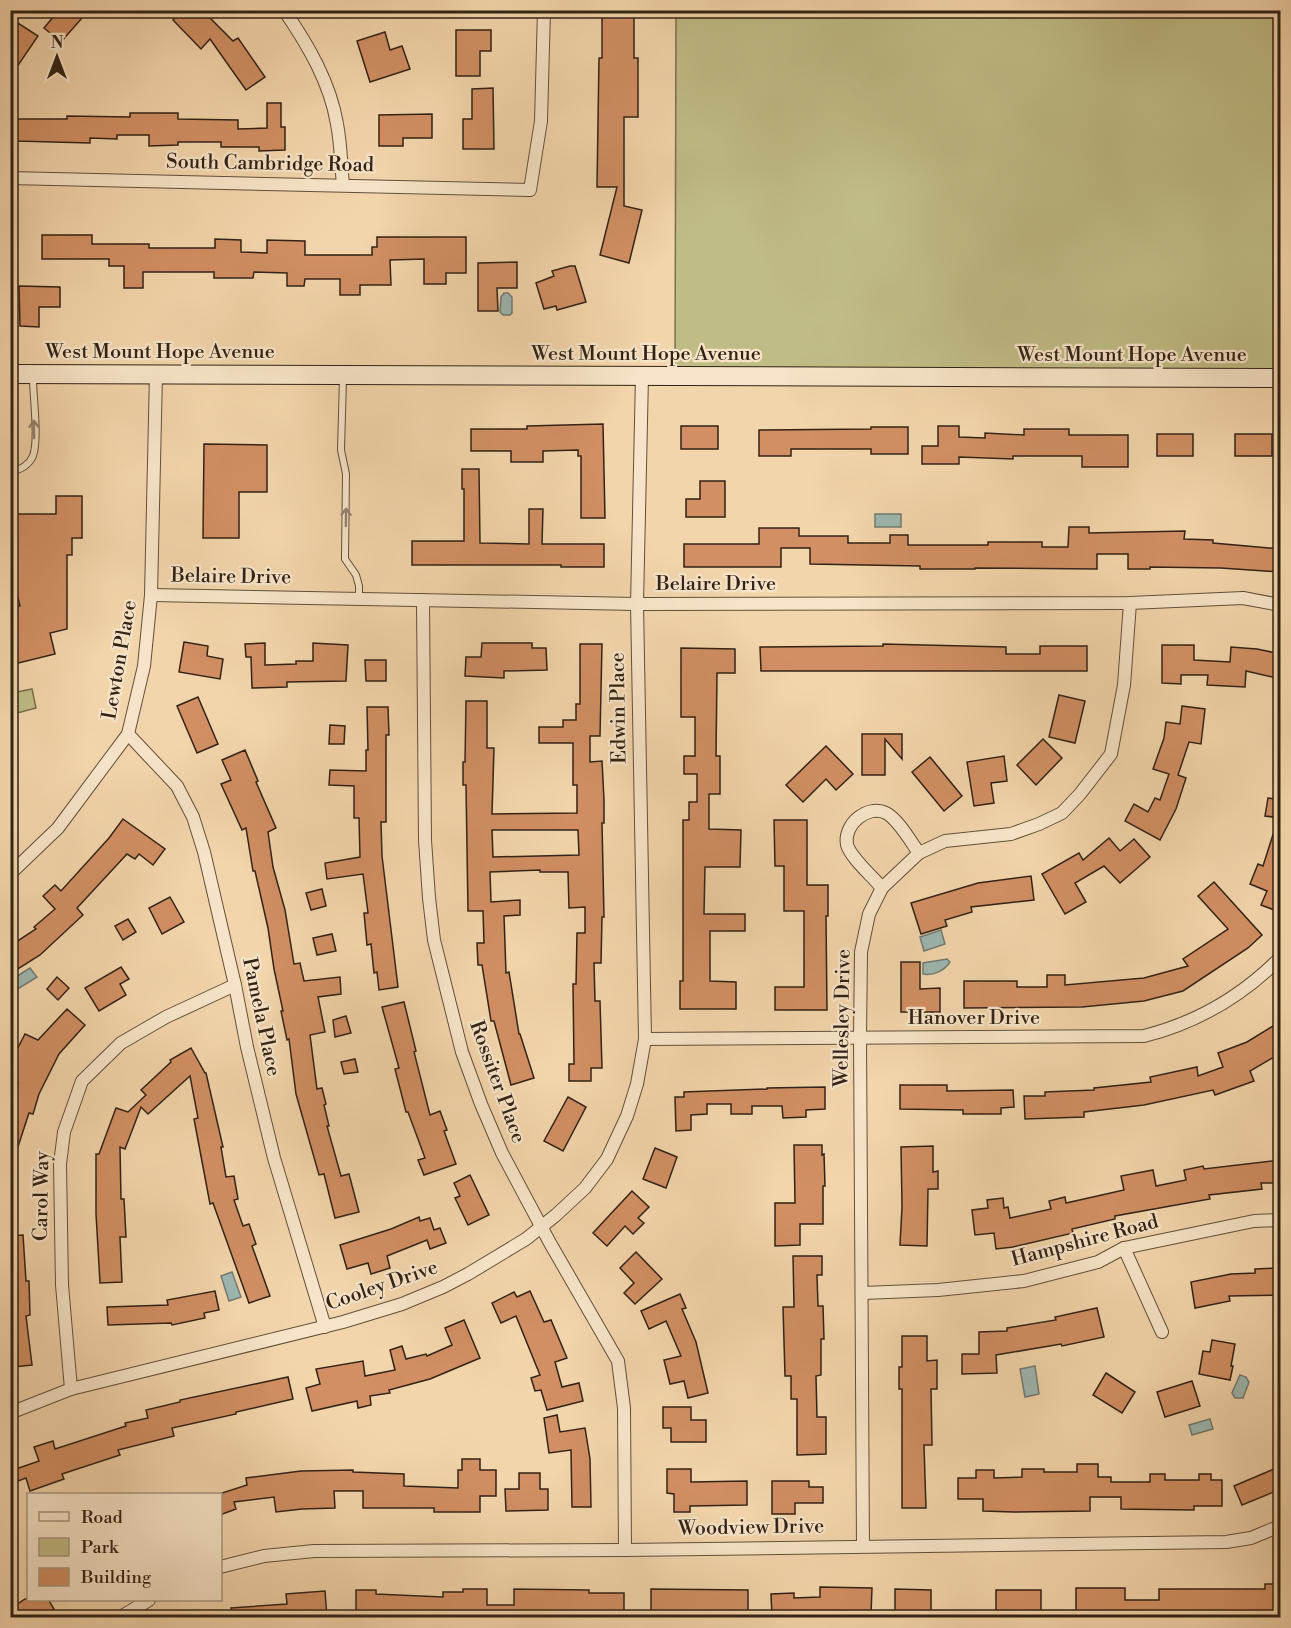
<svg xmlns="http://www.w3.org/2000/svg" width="1291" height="1628" viewBox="0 0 1291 1628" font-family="'Libre Bodoni',serif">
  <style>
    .green { fill: #c0bc85; stroke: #796f4e; stroke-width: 1.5 }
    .water { fill: #9db7b1; stroke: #727b73; stroke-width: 1.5 }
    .building { fill: #d18f63; stroke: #322216; stroke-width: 1.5; fill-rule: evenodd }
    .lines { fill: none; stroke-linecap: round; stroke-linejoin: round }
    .lane-casing { stroke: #624f3b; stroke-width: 8 }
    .street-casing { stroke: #624f3b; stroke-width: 14 }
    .secondary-casing { stroke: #322216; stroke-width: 20 }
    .lane { stroke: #f7e4c8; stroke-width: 6 }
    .street { stroke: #f7e4c8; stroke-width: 12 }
    .secondary { stroke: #f7e4c8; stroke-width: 18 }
    .oneway { stroke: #94836f }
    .labels { text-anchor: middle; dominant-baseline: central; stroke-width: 4.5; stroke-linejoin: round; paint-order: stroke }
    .street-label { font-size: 20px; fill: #322216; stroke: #f7e4c8 }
  </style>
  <rect width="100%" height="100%" fill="#f3d5ab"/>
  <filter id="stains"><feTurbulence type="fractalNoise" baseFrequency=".00333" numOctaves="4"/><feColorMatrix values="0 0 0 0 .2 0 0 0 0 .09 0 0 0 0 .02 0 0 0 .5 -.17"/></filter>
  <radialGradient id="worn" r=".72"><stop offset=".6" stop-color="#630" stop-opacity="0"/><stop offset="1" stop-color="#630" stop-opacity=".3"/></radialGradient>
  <g class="green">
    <polygon points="676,11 1280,11 1280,380 675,376"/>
    <polygon points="32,689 36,708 17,713 12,693"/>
  </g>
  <g class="water">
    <polygon points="504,293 508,293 512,297 512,313 510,315 503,315 500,312 501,297"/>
    <rect x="875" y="514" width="26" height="13"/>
    <polygon points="941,930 945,944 924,951 920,937"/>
    <path d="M947,959L950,962C944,971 933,976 923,974V963Z"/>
    <polygon points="30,968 37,977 13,992 11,988 11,980"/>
    <polygon points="232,1272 241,1297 229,1301 221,1276"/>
    <polygon points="1035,1366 1039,1394 1025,1397 1020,1369"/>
    <polygon points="1240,1375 1246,1377 1249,1382 1243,1398 1235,1398 1232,1393"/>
    <polygon points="1210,1419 1213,1429 1192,1435 1189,1425"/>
  </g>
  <g class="building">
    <polygon points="59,10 89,10 61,42 44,28"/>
    <polygon points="182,10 202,10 233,41 238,38 265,77 246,90 210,39 201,49 173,20"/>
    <polygon points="602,10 634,10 634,58 638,58 638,117 624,117 624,206 642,210 629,263 600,255 617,187 597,187 599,58 602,58"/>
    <polygon points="10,18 38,36 10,77"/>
    <polygon points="456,30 491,30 491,51 480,51 480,76 456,76"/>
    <polygon points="385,32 390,50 402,46 410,69 370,82 357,41"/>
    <polygon points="493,88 494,149 463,149 463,119 472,119 472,89"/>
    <polygon points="267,103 281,103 281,127 285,127 285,150 259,151 259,147 221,147 221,142 178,142 178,145 149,146 149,135 117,135 117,139 90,138 90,143 16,141 16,119 67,119 67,116 130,117 130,113 178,113 178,119 238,120 238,129 267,128"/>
    <polygon points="432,114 432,138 403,138 403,146 379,146 379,115"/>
    <polygon points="42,235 92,235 92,244 149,244 149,248 215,248 215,239 241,240 241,252 267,253 267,240 305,241 305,255 372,255 372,247 377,247 377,237 466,237 466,273 446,273 446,284 424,284 424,259 390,260 391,285 360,285 360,295 340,295 340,279 305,279 304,286 287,286 287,273 254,272 253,278 214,278 214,272 143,272 143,288 124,288 124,266 109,266 109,259 42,259"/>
    <polygon points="517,262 517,288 497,288 498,311 478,311 478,263"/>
    <polygon points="570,266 575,266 586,302 557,310 556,306 544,309 536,283 554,276 552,271"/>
    <polygon points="19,286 60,287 60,307 39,307 39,327 20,326"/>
    <polygon points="603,424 605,518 581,518 581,456 578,456 578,450 543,451 543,462 511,462 511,451 471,451 471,429 527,429 527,426"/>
    <rect x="681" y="426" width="37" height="23"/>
    <polygon points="938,426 959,426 959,437 985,438 985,433 1024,435 1024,429 1069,429 1069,435 1128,435 1128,467 1082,467 1082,456 1013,456 1013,459 959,457 959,464 922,464 922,446 938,446"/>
    <polygon points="871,427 908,427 908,454 871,454 871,449 791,449 791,456 759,456 759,430 871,429"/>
    <rect x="1157" y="434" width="36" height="22"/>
    <rect x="1235" y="434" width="37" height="22"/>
    <polygon points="204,444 267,445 267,492 239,492 239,538 203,538"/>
    <polygon points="462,469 479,469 480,543 529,544 529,509 543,509 542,544 604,544 604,567 561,567 561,565 412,565 412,541 464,541 464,489 462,489"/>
    <polygon points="700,481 725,481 725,517 686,517 686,499 700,499"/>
    <polygon points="56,496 82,496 82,538 72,538 72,555 67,555 67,629 50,633 55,654 10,665 10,608 20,606 16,590 16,570 10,570 10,514 56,514"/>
    <polygon points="1069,527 1089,527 1089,533 1185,531 1184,539 1213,540 1213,543 1281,549 1281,572 1221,568 1150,567 1150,569 1128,569 1128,554 1097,554 1097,569 975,568 975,569 920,569 920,566 810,564 810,548 781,548 781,567 684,567 684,544 759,544 759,528 799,528 799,536 848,536 848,543 890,543 890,535 908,535 908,545 988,545 988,542 1042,542 1042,547 1068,547"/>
    <polygon points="184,642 208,646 207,656 223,659 220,679 179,672"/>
    <polygon points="265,643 265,665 296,664 296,661 313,661 313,643 348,645 346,681 287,682 287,687 252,688 251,657 246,657 245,644"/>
    <polygon points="482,643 532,643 532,648 546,648 547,670 504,671 504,678 465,676 466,657 481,657"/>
    <path d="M580,644H602L600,736H590V762L602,761L604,800V823H602L604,917H602L601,963H594L595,1001H600L602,1068H591V1081H569V1064H574L573,984H576L577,933H585V907L569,908L568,872H540V870L490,872L491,902L520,900V915L504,916L506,973L509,972L519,1034H520L534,1078L511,1085L494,1021H491L482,965H478L477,943H484L483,911H468L466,785H463V762H465L466,701H487V748H494L492,814L577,813V785H573V743H539V727H563V720H576V704H580ZM492,830H578L579,855L493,857Z"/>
    <polygon points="883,644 1006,647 1006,654 1040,654 1040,646 1087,646 1087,671 761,671 760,647 883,646"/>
    <polygon points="1162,645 1194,645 1194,660 1230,662 1231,647 1257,649 1281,654 1281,679 1246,671 1245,687 1207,685 1208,675 1181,675 1181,684 1162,683"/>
    <polygon points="681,648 735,649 735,673 717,673 716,756 720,756 720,794 709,794 709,829 741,830 740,867 705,867 704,914 745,914 745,931 710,931 710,981 736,982 736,1009 680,1009 680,981 683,981 683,820 689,820 689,802 697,802 697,774 684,774 684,756 695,756 695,717 681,717"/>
    <polygon points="365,660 386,660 386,681 366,681"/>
    <polygon points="1059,695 1085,701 1075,743 1049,737"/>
    <polygon points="198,697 218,744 197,753 177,706"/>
    <polygon points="1182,706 1205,709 1201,744 1189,742 1178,775 1186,778 1176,809 1160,840 1125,821 1134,804 1148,812 1155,798 1160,800 1169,774 1153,769 1164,738 1166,722 1180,724"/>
    <polygon points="367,707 388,707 389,735 386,735 386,822 381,822 382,856 398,987 379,990 377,972 374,973 371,944 367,945 364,913 368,913 363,874 327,879 325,863 360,857 359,818 354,818 354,786 329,785 330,770 366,771 366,750 368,750"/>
    <polygon points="330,725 345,726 344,744 329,744"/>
    <polygon points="862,734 902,734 902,759 885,739 885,775 862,775"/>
    <polygon points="1043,739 1062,758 1036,785 1017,765"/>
    <polygon points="826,746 853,774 836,790 826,779 803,802 786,785"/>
    <polygon points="245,750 258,781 256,782 276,828 268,832 273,867 285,910 294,964 300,963 304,981 340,977 341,994 318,997 325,1032 310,1035 317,1089 322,1088 326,1104 324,1105 329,1126 327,1126 341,1176 349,1174 359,1212 335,1218 324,1174 319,1175 296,1094 289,1039 287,1040 281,1011 283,1011 274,969 268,928 255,871 253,871 246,828 242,830 221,784 231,780 222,760"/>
    <polygon points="1004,756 1007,781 991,783 994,803 974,806 967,762"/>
    <polygon points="930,757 962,796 944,811 912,772"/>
    <polygon points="1268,798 1281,800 1281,818 1265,816"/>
    <polygon points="123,819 165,849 153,865 139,854 135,859 127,854 77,908 83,915 40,955 10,974 10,946 36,929 34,927 55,909 43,896 55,885 61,891 109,838"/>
    <polygon points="1278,819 1281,820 1281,903 1277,911 1261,905 1267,891 1250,884 1258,864 1263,866"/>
    <polygon points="774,820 807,820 807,885 828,885 828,916 826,916 827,1010 775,1010 775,987 804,987 804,911 784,911 784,866 775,866"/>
    <polygon points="1109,838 1120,851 1134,839 1150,857 1120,883 1104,866 1075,883 1086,902 1065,914 1042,874 1079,853 1083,860"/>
    <polygon points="1031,876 1034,900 971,907 972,912 945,920 947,926 921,934 911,903 978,883"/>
    <polygon points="1214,882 1262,935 1248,948 1183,991 1144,1001 1082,1007 964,1008 964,981 1017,981 1017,987 1047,987 1047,975 1065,975 1065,985 1144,978 1188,966 1183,959 1228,929 1198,896"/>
    <polygon points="322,889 326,906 311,910 306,893"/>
    <polygon points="170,897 184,922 162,934 149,908"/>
    <polygon points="128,919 136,932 123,940 115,926"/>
    <polygon points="332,934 336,951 317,955 313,938"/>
    <polygon points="901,962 920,962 920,989 940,988 940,1012 901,1012"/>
    <polygon points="121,967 129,979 120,984 126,995 99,1011 85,988"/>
    <polygon points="57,977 69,988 58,1000 47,989"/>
    <polygon points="404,1002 416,1051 414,1052 430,1115 440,1111 447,1130 444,1131 456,1164 424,1175 418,1160 425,1158 408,1112 406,1112 395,1069 399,1068 382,1007"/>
    <polygon points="67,1009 85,1025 59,1054 39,1094 33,1114 29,1113 13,1162 10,1162 10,1106 18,1083 10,1079 10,1063 25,1034 38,1040"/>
    <polygon points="346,1016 351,1033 335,1037 333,1020"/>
    <polygon points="1281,1021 1281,1053 1250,1071 1254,1081 1215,1095 1213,1090 1144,1105 1084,1112 1084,1117 1025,1119 1024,1096 1045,1096 1045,1092 1094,1090 1094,1088 1151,1082 1150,1077 1197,1067 1198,1076 1223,1067 1218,1053 1247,1042"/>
    <polygon points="191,1048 205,1073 206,1073 223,1147 221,1147 226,1177 234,1176 238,1199 234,1200 243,1226 249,1224 256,1244 252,1246 270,1296 249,1303 213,1203 210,1204 194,1119 198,1118 190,1076 148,1114 141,1107 125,1149 120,1147 121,1199 124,1199 126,1237 120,1237 122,1282 100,1283 96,1214 96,1154 99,1154 116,1108 128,1112 146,1095 141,1090 171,1062 170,1060"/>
    <polygon points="355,1059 358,1072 344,1074 341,1062"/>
    <polygon points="900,1085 947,1085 947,1091 1013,1090 1014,1107 1001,1108 1001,1114 963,1114 963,1110 900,1109"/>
    <polygon points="825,1087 825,1109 806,1110 806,1117 783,1118 782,1106 752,1106 752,1114 731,1114 731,1104 707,1104 707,1114 691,1115 691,1130 676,1131 675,1097 684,1097 684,1092 767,1089 767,1088"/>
    <polygon points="568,1097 586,1107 563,1151 544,1141"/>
    <polygon points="794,1145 822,1145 822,1155 824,1154 825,1186 823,1186 823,1224 800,1224 800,1245 775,1246 775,1203 795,1203"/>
    <polygon points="933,1146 933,1172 938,1171 938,1189 928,1189 927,1246 900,1245 902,1207 901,1147"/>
    <polygon points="655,1148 677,1157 666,1188 643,1179"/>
    <polygon points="1281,1160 1281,1183 1261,1183 1262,1189 1209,1195 1210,1199 1115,1216 1115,1219 1072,1229 1073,1233 1013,1247 996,1249 994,1233 975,1235 972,1210 988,1208 987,1200 1003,1198 1004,1208 1008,1207 1010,1218 1051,1209 1049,1201 1065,1197 1066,1203 1124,1190 1121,1176 1153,1170 1156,1186 1186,1180 1184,1170 1203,1166 1204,1169"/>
    <polygon points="470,1175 489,1215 468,1225 455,1198 460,1196 454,1183"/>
    <polygon points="632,1191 649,1207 638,1218 644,1223 633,1234 625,1226 607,1246 593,1233"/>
    <polygon points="419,1217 420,1221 430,1218 434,1230 440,1228 446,1243 430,1249 427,1240 387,1256 390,1268 371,1274 368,1263 347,1269 340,1245 391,1229"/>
    <polygon points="23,1235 26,1281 29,1281 30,1315 26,1316 32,1365 13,1367 10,1352 10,1236"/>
    <polygon points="636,1252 662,1279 635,1304 624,1293 634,1283 620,1268"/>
    <polygon points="793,1256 822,1256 822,1275 817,1275 818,1306 823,1306 824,1339 821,1339 821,1375 816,1376 817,1417 826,1417 826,1454 797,1455 797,1399 791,1399 791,1376 785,1376 783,1307 794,1307"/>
    <polygon points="1278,1268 1279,1295 1229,1296 1230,1301 1195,1308 1191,1282 1231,1274 1255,1273 1255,1269"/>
    <polygon points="215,1291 219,1310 204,1313 205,1318 172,1325 171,1323 108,1325 107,1307 168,1305 167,1300"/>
    <polygon points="530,1291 544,1322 551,1320 567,1358 555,1362 562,1387 579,1383 583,1401 547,1410 541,1390 535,1391 531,1378 540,1375 516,1316 501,1323 492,1303 514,1292 517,1297"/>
    <polygon points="680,1294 686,1308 682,1309 696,1342 708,1393 688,1398 684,1381 670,1384 664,1360 681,1356 666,1321 649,1329 641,1311"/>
    <polygon points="1097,1308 1104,1337 1062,1346 1061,1344 996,1355 997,1373 962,1374 962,1354 979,1354 979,1332 1007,1331 1007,1328 1056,1320 1055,1317"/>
    <polygon points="464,1320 480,1358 430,1379 389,1390 390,1393 370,1396 371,1405 358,1408 357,1401 312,1411 306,1388 320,1384 316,1369 363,1361 365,1376 395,1370 390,1350 402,1346 406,1359 426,1354 427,1356 452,1345 445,1328"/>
    <polygon points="902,1336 927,1336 927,1361 937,1360 937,1389 931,1389 932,1445 924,1445 926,1508 902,1508 902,1389 899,1389 899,1367 902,1367"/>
    <polygon points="1212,1340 1235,1344 1231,1366 1233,1366 1230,1380 1199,1374 1203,1351 1210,1352"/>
    <polygon points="1106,1373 1135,1392 1122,1413 1093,1395"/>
    <polygon points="288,1377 293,1399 236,1412 236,1414 172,1428 174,1436 118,1450 120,1455 62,1474 64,1479 30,1491 26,1478 10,1484 10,1471 39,1461 34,1447 53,1441 55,1449 126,1426 125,1423 148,1418 146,1410 180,1402 180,1400"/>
    <polygon points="1192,1381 1200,1406 1165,1417 1157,1392"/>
    <polygon points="663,1407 691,1407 691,1420 706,1420 706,1442 671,1442 671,1428 663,1428"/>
    <polygon points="557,1415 560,1432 585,1428 590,1459 591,1507 572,1507 571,1450 549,1453 544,1418"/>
    <polygon points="462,1459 480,1459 480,1470 496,1470 496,1496 480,1496 480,1512 434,1512 434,1508 363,1508 363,1491 334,1491 335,1508 302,1509 276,1512 274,1497 234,1502 236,1509 220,1515 219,1494 247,1485 246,1478 301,1471 353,1470 353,1472 404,1474 404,1486 458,1488 458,1470 462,1470"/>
    <polygon points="1077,1464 1098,1464 1098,1477 1111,1477 1111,1482 1150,1482 1150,1474 1165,1474 1165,1480 1199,1480 1199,1474 1211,1474 1211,1480 1222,1480 1222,1506 1194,1506 1194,1510 1121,1509 1121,1497 1090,1497 1090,1511 1014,1512 983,1511 983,1499 958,1499 958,1478 976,1478 976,1470 994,1470 994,1478 1022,1477 1022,1469 1044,1469 1044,1472 1077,1472"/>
    <polygon points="1281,1466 1281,1489 1242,1505 1234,1486"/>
    <polygon points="667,1469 691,1469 691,1482 747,1481 747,1505 690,1506 690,1512 674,1512 674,1494 667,1493"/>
    <polygon points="519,1473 540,1473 540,1489 548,1489 548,1510 506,1511 505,1489 519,1489"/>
    <polygon points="772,1481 809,1481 809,1487 823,1487 823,1503 795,1503 795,1514 772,1514"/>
    <polygon points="1265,1584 1281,1584 1281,1617 1265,1617 1265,1615 1211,1615 1211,1613 1149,1613 1149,1617 1076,1617 1076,1588 1125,1588 1125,1600 1159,1600 1159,1589 1265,1589"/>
    <polygon points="820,1587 872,1588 871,1614 812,1614 812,1617 772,1617 771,1594 794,1593 794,1598 820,1597"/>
    <polygon points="463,1589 487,1589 487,1605 514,1605 514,1589 589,1590 589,1593 624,1593 624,1617 356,1617 356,1590 376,1590 376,1594 443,1597 443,1592 463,1592"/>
    <polygon points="651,1589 748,1590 748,1617 712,1617 712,1611 651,1611"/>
    <polygon points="895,1589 931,1590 931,1617 895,1617"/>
    <rect x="996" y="1590" width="45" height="27"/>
    <polygon points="325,1591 327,1617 232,1617 231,1608 287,1604 286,1594"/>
    <polygon points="25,1599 48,1599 54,1609 41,1617 10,1617 10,1609"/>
  </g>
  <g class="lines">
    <g class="lane-casing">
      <g id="lane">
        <polyline points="343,378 341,450 346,474 345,559 356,575 359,586 359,599"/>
        <path d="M10,472C20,470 29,465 33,456C39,439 33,397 33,378"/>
      </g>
    </g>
    <g class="street-casing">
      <g id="street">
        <path d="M284,10C308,45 330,82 337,124C341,144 341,165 343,185"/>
        <polyline points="10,178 530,190 541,121 544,10"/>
        <polyline points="151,595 637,604 1130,603 1243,598 1280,605"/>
        <polyline points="423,600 425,840 429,898 434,940 462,1052 481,1104 502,1153 550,1243 618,1361 624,1408 625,1550"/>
        <polyline points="128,734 177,786 193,817 204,852 235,985 247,1047 274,1158 325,1327"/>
        <polyline points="10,874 58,828 128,734 144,666 151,595 156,374"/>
        <path d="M882,888C873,877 851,858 847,845C843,824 868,804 886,813C898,819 911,842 919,853"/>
        <path d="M645,1039L1144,1036C1196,1023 1242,996 1280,958"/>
        <polyline points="1124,1248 1162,1332"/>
        <polyline points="863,1293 938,1290 1024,1281 1098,1262 1124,1248 1254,1221 1280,1220"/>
        <polyline points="71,1389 62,1285 60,1164 64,1132 82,1081 121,1043 166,1017 235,985"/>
        <polyline points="10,1413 71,1389 343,1322 402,1304 443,1287 468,1274 526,1239 556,1215 585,1188 607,1159 627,1116 637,1084 645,1039 637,604 642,376"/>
        <polyline points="863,1546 860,1037 861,952 869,914 882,888 919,853 945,841 1011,834 1039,824 1062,813 1080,794 1111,754 1124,685 1130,603"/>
        <polyline points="220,1567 264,1556 314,1551 625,1550 1226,1542 1251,1538 1280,1526"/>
        <polyline points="119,1618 149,1600"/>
      </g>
    </g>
    <g class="secondary-casing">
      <polyline id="secondary" points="10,374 1280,378"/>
    </g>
    <use href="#lane" class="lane"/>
    <use href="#street" class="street"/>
    <use href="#secondary" class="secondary"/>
  </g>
  <defs><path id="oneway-shaft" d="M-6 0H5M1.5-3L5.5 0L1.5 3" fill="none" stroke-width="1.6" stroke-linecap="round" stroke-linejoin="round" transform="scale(1.5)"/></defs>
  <g class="oneway">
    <use href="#oneway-shaft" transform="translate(34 429) rotate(-91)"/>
    <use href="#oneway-shaft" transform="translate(346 517) rotate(-89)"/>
  </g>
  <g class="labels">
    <g class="street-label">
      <text transform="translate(270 164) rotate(1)">South Cambridge Road</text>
      <text x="160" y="352">West Mount Hope Avenue</text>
      <text x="646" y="354">West Mount Hope Avenue</text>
      <text x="1132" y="355">West Mount Hope Avenue</text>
      <text transform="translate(231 577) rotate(1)">Belaire Drive</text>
      <text x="716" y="584">Belaire Drive</text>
      <text transform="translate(120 660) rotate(-80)">Lewton Place</text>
      <text transform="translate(619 708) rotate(-91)">Edwin Place</text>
      <text transform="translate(261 1017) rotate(78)">Pamela Place</text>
      <text transform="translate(843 1018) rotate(-89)">Wellesley Drive</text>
      <text x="974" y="1018">Hanover Drive</text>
      <text transform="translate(497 1082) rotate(70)">Rossiter Place</text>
      <text transform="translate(42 1196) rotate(-89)">Carol Way</text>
      <text transform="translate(1085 1241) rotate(-15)">Hampshire Road</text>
      <text transform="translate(382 1286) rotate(-19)">Cooley Drive</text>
      <text transform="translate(751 1528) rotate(-1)">Woodview Drive</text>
    </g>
  </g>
  <rect width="1291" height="1628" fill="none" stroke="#f3d5ab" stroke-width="36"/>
  <rect x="12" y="12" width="1267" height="1604" fill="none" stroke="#322216" stroke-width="3"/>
  <rect x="18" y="18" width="1255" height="1592" fill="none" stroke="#322216" stroke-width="1.5"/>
  <rect x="27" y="1493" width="195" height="108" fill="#f7e4c8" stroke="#a89681" stroke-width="1.5"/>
  <rect x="39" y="1512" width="30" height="9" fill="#f7e4c8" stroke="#a89681" stroke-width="1.5"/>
  <text x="81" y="1523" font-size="18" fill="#322216">Road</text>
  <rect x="39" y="1538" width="30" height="18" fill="#c0bc85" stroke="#a89681" stroke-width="1.5"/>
  <text x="81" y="1553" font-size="18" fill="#322216">Park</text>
  <rect x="39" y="1568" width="30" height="18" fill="#d18f63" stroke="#a89681" stroke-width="1.5"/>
  <text x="81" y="1583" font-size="18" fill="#322216">Building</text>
  <g transform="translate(57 57)" stroke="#f7e4c8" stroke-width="4.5" paint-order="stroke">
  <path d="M0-4.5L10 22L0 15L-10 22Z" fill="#322216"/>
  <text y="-9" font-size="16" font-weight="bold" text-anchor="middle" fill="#322216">N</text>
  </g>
  <rect width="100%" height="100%" filter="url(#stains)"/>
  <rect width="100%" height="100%" fill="url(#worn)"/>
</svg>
